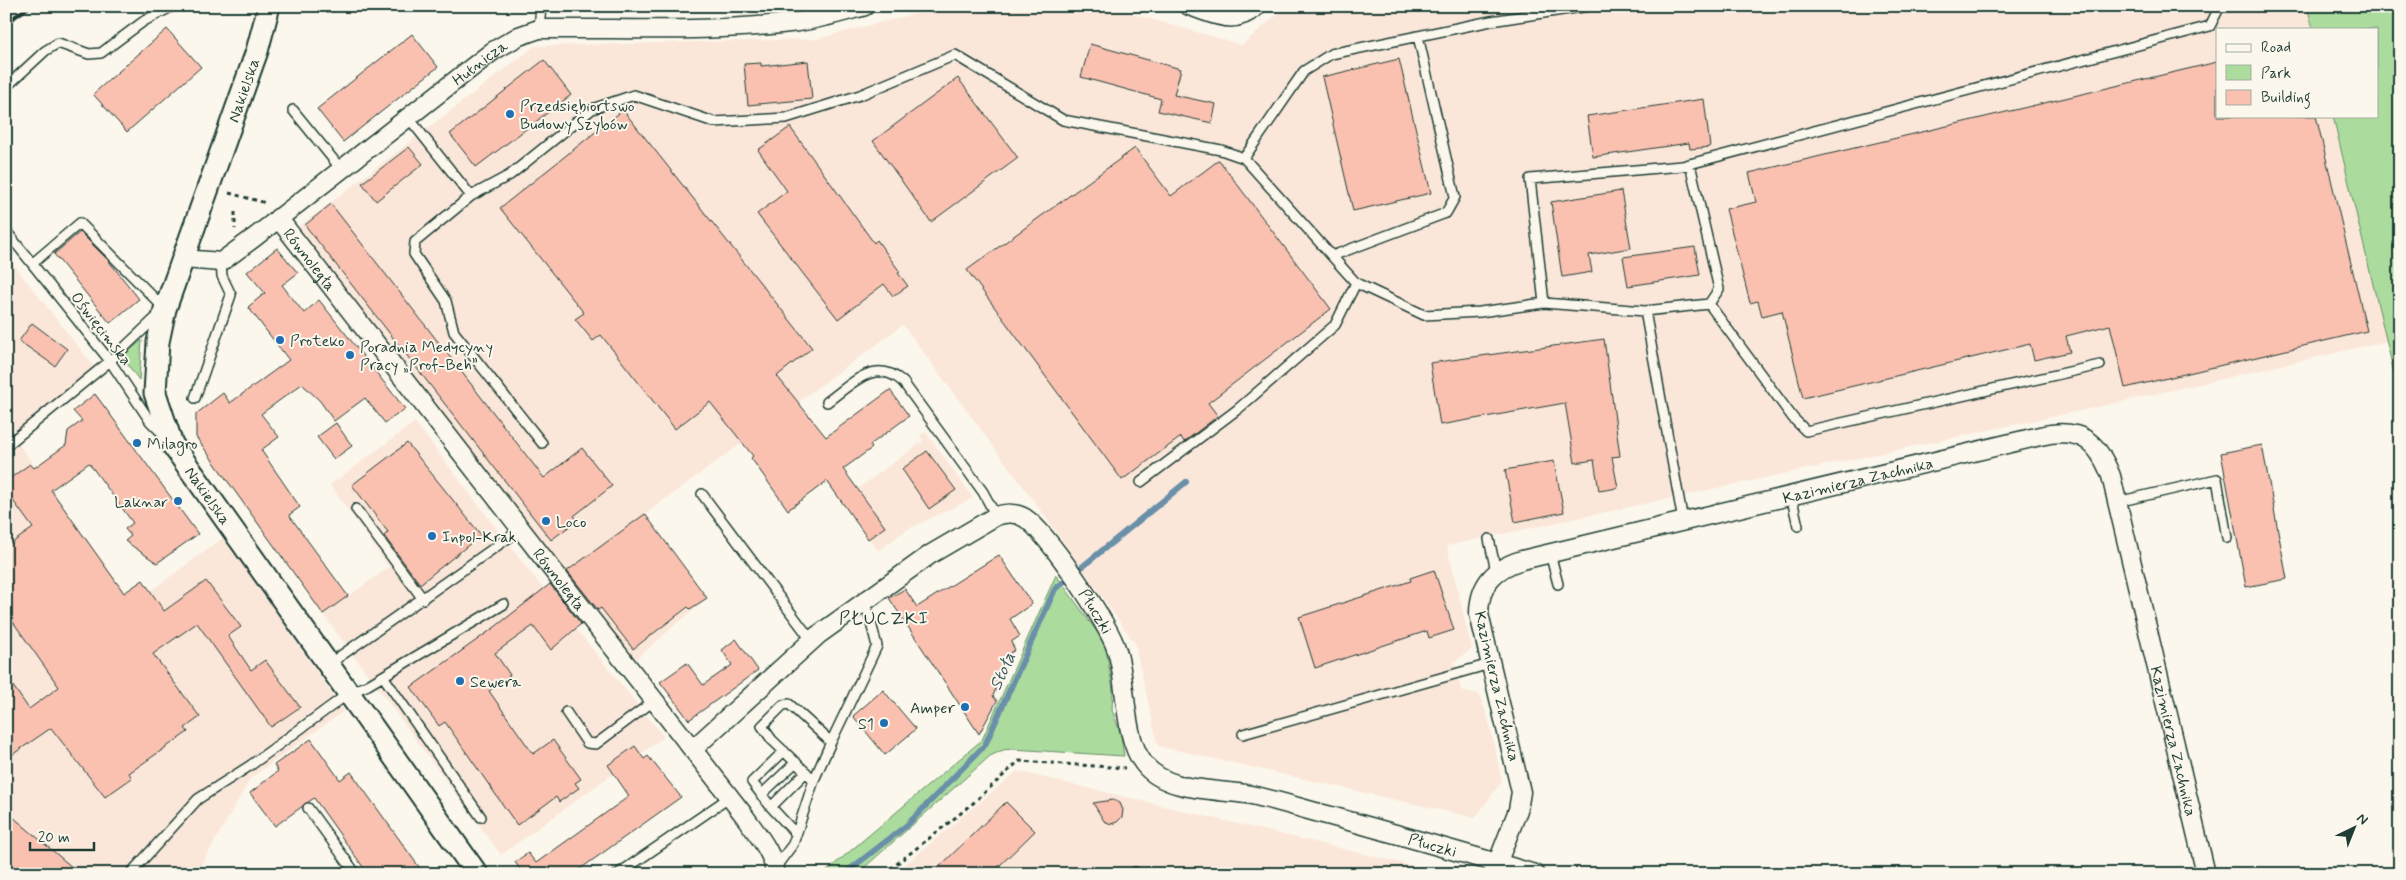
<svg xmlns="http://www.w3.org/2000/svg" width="2406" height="880" font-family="Mynerve,sans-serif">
  <rect width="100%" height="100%" fill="#fbf7ec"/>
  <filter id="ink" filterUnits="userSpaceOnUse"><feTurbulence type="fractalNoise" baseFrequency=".02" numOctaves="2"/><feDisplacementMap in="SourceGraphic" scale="10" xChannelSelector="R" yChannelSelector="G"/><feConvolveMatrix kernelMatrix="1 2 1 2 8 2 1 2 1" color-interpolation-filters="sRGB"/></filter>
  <g filter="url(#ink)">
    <path fill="#fbe7da" d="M945,6H1105L1242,45L1287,6H2307L2313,29H2217V116H2333L2387,341L2112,404L1447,546L1472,649L1454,662L1461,690L1479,694L1488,718L1502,781L1475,818L1158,746L1136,650L1138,648L1039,508L903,325L645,514L707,598L635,660L299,227L535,46L816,39Z
      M14,265L99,373L16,440L133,604L224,537L344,711L251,778L196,874H6V271Z
      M415,422L530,572L664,737L501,855L323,614L389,567L330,485Z
      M926,432L973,498L908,529L878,551L841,501L923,441L920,435Z
      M1017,771L1431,870L1433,874H894Z"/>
    <path fill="#abdc9d" stroke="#658c68" d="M2307,6H2400V398L2333,116H2377V29H2313Z
      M142,340L139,380L122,357Z
      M1056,575L1105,643L1113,690L1112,710L1121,735L1124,756L1012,749L1003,750L990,756L857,874H823L982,740Z"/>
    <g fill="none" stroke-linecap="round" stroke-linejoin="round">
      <path stroke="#6990a8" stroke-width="6" d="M844,874L907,825L985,745L1055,589L1186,482"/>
    </g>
    <path fill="#fac1b1" stroke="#1f3d34" d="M167,29L201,67L127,132L93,94Z
      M412,34L438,67L343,142L317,109Z
      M1090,44L1181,69L1174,95L1216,104L1212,123L1158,111L1161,99L1081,77Z
      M1399,59L1431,193L1353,211L1322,77Z
      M544,60L571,95L476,167L450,134Z
      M808,61L812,99L748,105L744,64L761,63V66Z
      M2217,62V116H2316L2367,331L2125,388L2110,325L2066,336L2070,352L2034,360L2030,344L1803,398L1782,311L1762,316L1758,301L1750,303L1726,209L1756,202L1749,173Z
      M958,78L1018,158L931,222L873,141Z
      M1704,99L1710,147L1690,149L1689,143L1593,157L1587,116Z
      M623,110L812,348L777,376L826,437L890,390L909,416L870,445L872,448L843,469L885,527L868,539L827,481L788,510L751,458L753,456L710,402L675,429L601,335L593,341L575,319L584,313L500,208Z
      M790,127L874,243L877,240L900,272L898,273L908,286L893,296L884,284L838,319L757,214L787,191L758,150Z
      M409,147L423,164L376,201L362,183Z
      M1135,148L1171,196L1219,160L1331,309L1208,403L1218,416L1184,442L1181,437L1122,480L967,270Z
      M1621,191L1631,248L1589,255L1592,272L1562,277L1551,202Z
      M331,204L544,478L582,448L612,486L574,516L578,520L551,540L305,225Z
      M80,232L108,260L139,299L110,323L54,254Z
      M1695,247L1700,275L1628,286L1623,257Z
      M277,248L298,273L282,285L304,313L319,300L405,409L385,423L365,398L334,421L320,401L302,384L261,414L279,437L261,450L300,507L289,515L348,596L323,614L196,437V414L223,393L230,403L289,360L248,307L265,293L247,272Z
      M32,323L67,349L55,366L19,341Z
      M1604,339L1620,456L1612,457L1618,488L1599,491L1594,460L1575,463L1565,403L1440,425L1430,363Z
      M95,394L198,534L157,563L125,541L131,536L125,529L133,523L89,463L51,490L124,593L143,580L164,611L206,581L241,627L228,636L251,670L265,660L300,707L271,727L197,623L153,654L200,717L185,728L188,732L129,773L132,778L105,797L51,728L6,759V676L29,709L59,687L6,612V547L33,528L6,491V481L30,464L34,468L66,445L68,431L82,421L73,411Z
      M336,423L352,446L334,459L317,437Z
      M407,443L481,535L420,584L384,536L388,532L352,485Z
      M2262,445L2287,579L2246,587L2221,453Z
      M927,451L956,490L929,509L902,469Z
      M1554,461L1564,512L1515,522L1505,470Z
      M645,514L707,598L690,609L688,607L633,649L601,608L598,610L567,571Z
      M999,555L1032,604L1010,619L1020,636L1011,642L1015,650L1010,653L993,696L997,701L979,734L889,598L905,589L917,607Z
      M1434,570L1454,630L1429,638L1427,631L1315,668L1299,617L1411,581L1410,578Z
      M550,584L581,624L551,650L533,626L495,653L510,675L489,691L533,754L553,740L581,779L575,783L579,788L559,802L556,797L517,825L445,722L439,726L411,687L495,627Z
      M736,639L758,670L689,720L660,682L687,663L703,685L732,665L722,650Z
      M883,690L916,729L885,755L853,716Z
      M311,739L340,780L351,772L424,874H368L314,798L275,826L250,793L278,771L274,765Z
      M635,746L644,759L648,756L681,797L573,874H520L522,872L515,862L528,853L536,863L628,797L629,796L608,765Z
      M1113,800L1120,803L1123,810L1122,817L1117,822L1111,824L1104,821L1093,803Z
      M1006,802L1035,831L991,874H932Z
      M6,811L80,874H6Z"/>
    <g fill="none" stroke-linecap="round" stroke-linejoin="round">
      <defs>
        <path id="service" d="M539,29L541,6
          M6,87L45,51L58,43L89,54L101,53L144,21L173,6
          M293,110L341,169
          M408,117L471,196L510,175L592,109L634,95L714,122L786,118L860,95L955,55L1063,120L1221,150L1244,158L1356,283L1424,315L1480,312L1544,303L1530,179L1682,166L2210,26L2220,6
          M1244,158L1304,71L1331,54L1491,21L1589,6
          M471,196L415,242L414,254L446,301L454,332L542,443
          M6,231L110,361L150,421L162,433
          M1332,256L1446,213L1455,197L1418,36
          M1544,303L1645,311L1709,304L1719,289L1690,164
          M1709,304L1793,418L1806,431L2100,365
          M1645,311L1683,521
          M195,398L231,295L222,276L221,262
          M827,402C851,385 875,356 903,382L983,492L996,516
          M6,446L110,361L165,309L80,223L33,263
          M1141,482L1238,409L1335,325L1356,283
          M702,494L812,641
          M1791,495L1798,526
          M2117,502L2217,479L2227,538
          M356,509L423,599
          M1489,539L1496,571
          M1550,553L1558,584
          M329,664L521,529
          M383,676L481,817
          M566,712L587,743L596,744L655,700
          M1243,734L1490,664
          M814,780L772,740L762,726L783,705L789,704L831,742
          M761,795L796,762
          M771,807L752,782L784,751
          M308,808L356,874
          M796,834L771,807L806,772
          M775,868L793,844L814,780L831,742L877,646L865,600
          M130,874L198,799L251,765L349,693L368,685L504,604
          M618,874L730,797
          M1133,874L1135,872L1137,874"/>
        <g id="minor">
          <path d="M1189,6C1215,14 1233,27 1257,6"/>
          <path id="s1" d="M278,218L743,814C753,829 777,856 774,874"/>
          <path id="s2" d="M183,259L221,262L255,237L493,51L519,36L539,29C625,28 713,33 798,22C821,19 843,12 865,6"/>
          <path id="s3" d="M693,749L818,635L931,554L996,516C1006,513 1015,512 1025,518C1047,532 1109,624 1117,651C1127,682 1123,738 1144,764C1166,792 1214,789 1246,794C1273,799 1300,808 1327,815C1397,834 1466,854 1535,874"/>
          <path id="s4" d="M1493,874L1518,810L1521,792L1479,614C1479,584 1495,568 1522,560L2040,436C2080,427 2097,440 2111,476L2206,874"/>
        </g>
        <g id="tertiary">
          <path id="s5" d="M269,6L257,51L165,309L158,342L155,393L172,444L477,874"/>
        </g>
      </defs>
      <use href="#service" stroke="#1f3d34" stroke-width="12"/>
      <use href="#minor" stroke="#1f3d34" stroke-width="21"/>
      <use href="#tertiary" stroke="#1f3d34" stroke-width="25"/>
      <path stroke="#1f3d34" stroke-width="3" stroke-dasharray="4 4" stroke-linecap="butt" d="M229,193L266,203
        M235,212V229
        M884,874L971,805L1019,761L1125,768"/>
      <use href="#service" stroke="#fbf7ec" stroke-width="9"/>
      <use href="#minor" stroke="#fbf7ec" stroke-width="18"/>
      <use href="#tertiary" stroke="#fbf7ec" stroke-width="21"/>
      <path stroke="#1f3d34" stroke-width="4" d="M6,23L30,6"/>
    </g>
  </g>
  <g fill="#1f6fb2" stroke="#fbf7ec" stroke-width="2">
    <circle cx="510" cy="114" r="5"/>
    <circle cx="280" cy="340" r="5"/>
    <circle cx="350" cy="355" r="5"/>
    <circle cx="137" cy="443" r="5"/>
    <circle cx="178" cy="501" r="5"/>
    <circle cx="546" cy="521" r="5"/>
    <circle cx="432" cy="536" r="5"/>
    <circle cx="460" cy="681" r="5"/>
    <circle cx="965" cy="707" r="5"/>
    <circle cx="884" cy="723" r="5"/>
  </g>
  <g text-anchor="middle" stroke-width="4" stroke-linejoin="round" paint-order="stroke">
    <g font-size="16" fill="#1f3d34" stroke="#fbf7ec">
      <text dy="6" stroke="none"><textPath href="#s2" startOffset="365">Hutnicza</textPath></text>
      <text transform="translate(243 90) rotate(-71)" y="6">Nakielska</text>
      <text dy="6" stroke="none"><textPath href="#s1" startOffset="52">Równoległa</textPath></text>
      <text transform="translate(102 328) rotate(52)" y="6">Oświęcimska</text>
      <text dy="6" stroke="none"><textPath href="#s4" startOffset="690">Kazimierza Zachnika</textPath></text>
      <text dy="6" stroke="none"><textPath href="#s5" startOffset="522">Nakielska</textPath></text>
      <text dy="6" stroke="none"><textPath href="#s1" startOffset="458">Równoległa</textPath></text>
      <text dy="6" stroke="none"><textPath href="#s3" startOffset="531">Płuczki</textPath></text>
      <text transform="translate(1498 686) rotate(77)" y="6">Kazimierza Zachnika</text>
      <text dy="6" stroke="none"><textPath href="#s4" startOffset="1242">Kazimierza Zachnika</textPath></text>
      <text dy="6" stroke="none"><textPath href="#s3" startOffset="996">Płuczki</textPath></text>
    </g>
    <g font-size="16" fill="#1f3d34" stroke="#fbf7ec" text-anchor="start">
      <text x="520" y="111">Przedsiębiortswo<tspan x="520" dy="18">Budowy Szybów</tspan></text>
      <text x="290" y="346">Proteko</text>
      <text x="360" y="352">Poradnia Medycyny<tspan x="360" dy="18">Pracy „Prof-Beh”</tspan></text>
      <text x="147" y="449">Milagro</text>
      <text x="168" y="507" text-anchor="end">Laknar</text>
      <text x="556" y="527">Loco</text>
      <text x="442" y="542">Inpol-Krak</text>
      <text x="470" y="687">Sewera</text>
      <text x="955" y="713" text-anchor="end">Amper</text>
      <text x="874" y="729" text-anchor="end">S1</text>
    </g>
    <g font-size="18" letter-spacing="1" fill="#1f3d34" stroke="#fbf7ec">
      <text x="884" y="624">PŁUCZKI</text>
    </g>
    <g font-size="18" font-style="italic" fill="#38595b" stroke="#fbf7ec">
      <text transform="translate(1002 671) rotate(-66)" y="6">Stoła</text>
    </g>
  </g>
  <rect width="2406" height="880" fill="none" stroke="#fbf7ec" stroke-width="25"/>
  <rect x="12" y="12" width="2381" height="855" fill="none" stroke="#1f3d34" stroke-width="2" filter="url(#ink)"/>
  <rect x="2216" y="28" width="162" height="90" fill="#fbf7ec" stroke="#a3ada2"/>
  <rect x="2226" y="44" width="25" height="8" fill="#fbf7ec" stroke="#a3ada2"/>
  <text x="2261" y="52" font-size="15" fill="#1f3d34">Road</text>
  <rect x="2226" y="65" width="25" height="15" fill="#abdc9d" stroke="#a3ada2"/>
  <text x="2261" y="78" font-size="15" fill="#1f3d34">Park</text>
  <rect x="2226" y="90" width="25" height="15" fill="#fac1b1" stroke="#a3ada2"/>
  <text x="2261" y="102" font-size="15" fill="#1f3d34">Building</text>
  <g transform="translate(2354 828) rotate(43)" stroke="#fbf7ec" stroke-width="4" paint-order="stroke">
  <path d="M0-4L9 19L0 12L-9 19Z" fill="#1f3d34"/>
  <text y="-8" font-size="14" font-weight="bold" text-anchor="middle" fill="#1f3d34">N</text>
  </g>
  <path d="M30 842v8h64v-8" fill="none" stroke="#1f3d34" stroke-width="2.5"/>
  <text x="38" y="842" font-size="15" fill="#1f3d34" stroke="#fbf7ec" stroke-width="4" paint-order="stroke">20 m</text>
</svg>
